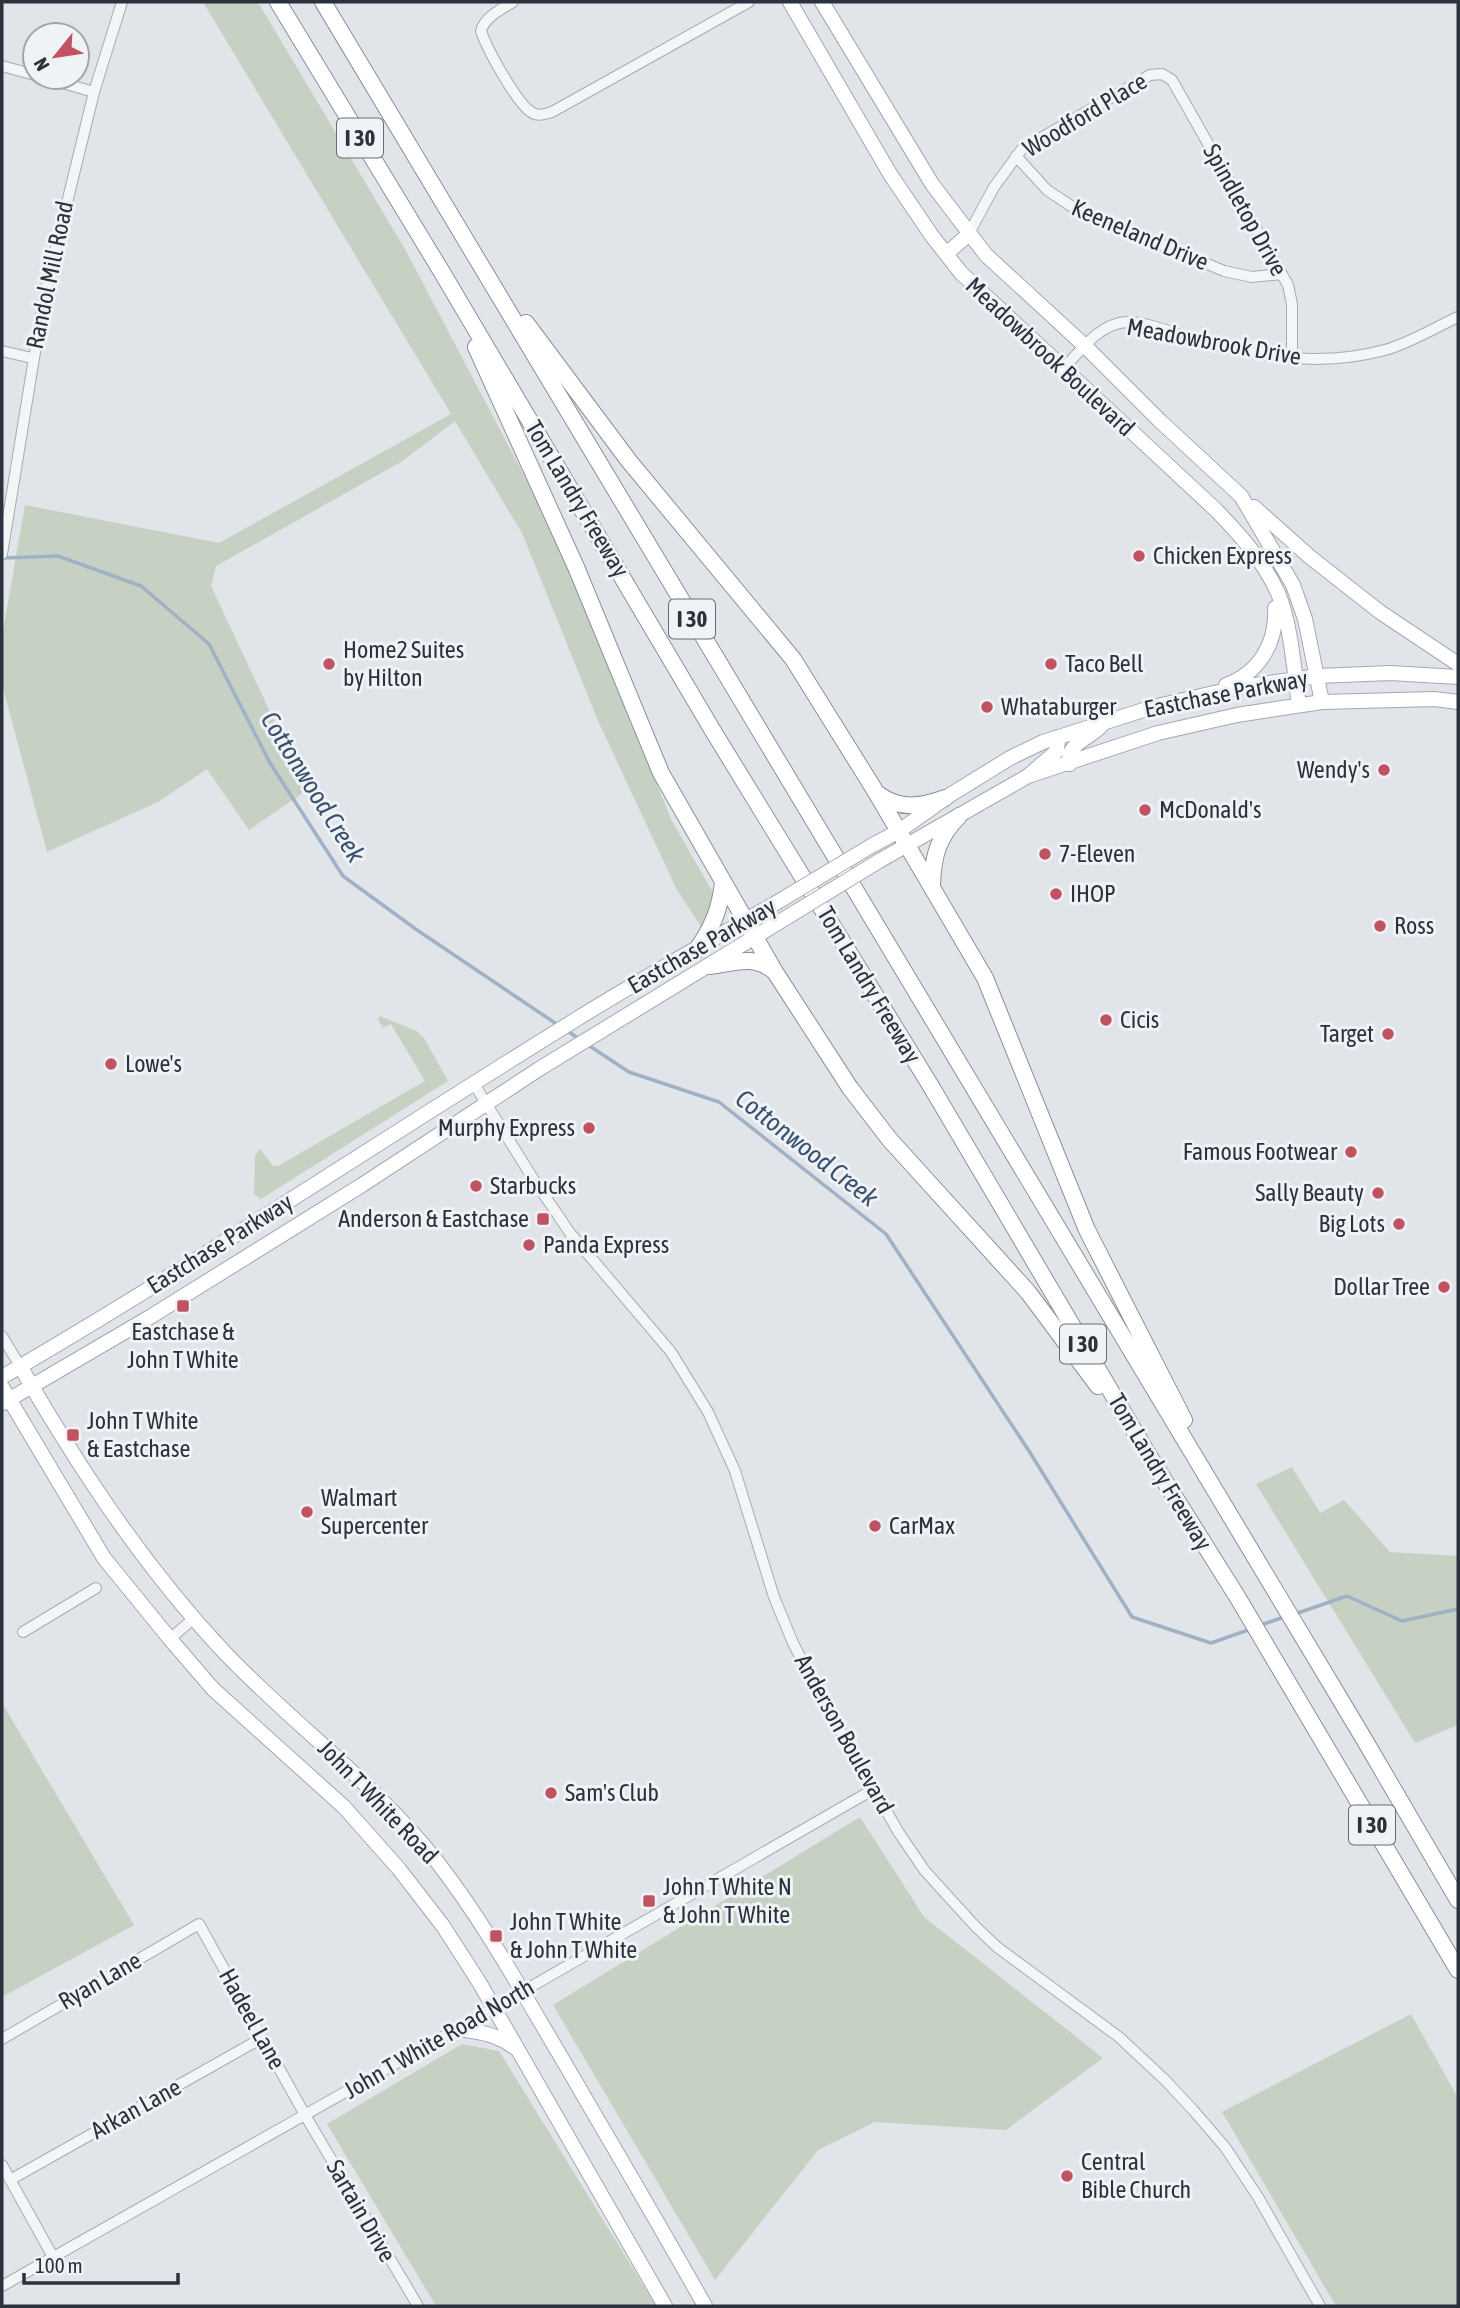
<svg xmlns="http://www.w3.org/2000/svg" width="1460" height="2308" font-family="'Asap Condensed',sans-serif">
  <rect width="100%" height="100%" fill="#e1e4e8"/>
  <path fill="#c6d1c3" d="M203,2H258L406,251L559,542L671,819L712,891L713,915L704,931L677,890L599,723L522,533L455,421L401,462L216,566L211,586L307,790L249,830L207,769L158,802L47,852L2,684V637L25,505L219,543L451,414Z
    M380,1016L417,1031L424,1038L448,1081L261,1199L254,1194L255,1155L260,1149L273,1166H278L425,1081L391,1024L383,1028L378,1019Z
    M1292,1467L1320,1513L1344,1500L1390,1552L1458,1556V1725L1415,1743L1256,1484Z
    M2,1703L134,1925L2,1997Z
    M860,1817L924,1917L1103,2058L1006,2130L875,2122L818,2150L715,2280L553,2005Z
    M1411,2014L1458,2098V2306H1336L1222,2112Z
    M462,2044L499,2051L656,2306H436L327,2124Z"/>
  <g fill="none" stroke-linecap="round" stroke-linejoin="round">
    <path stroke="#a0b1c5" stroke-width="3.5" d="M3,558L58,556L141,586L209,644L270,763L343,876L417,930L558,1025
      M565,1029L579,1039
      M588,1045L629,1072L719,1102L886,1234L1029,1451L1132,1617L1211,1643L1251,1629
      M1295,1614L1347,1596L1402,1621L1458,1609
      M1258,1626L1284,1617"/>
    <defs>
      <path id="minor" d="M513,2C501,9 484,18 481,31C487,49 516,102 531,112C538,117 544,114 552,112L749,2
        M2,66L35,75
        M42,77L94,92
        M1016,156L1047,190L1071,206L1224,271L1252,277L1282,274
        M968,235L994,187L1022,149L1150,75L1162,74L1172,80L1288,285L1292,304V359
        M2,351L32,358
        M1064,368C1081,350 1100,323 1127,322C1151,322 1181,337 1205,343C1267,357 1321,367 1385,350C1410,343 1434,328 1458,317
        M2,554L44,297L94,92L122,2
        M474,1084L532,1177L570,1233L671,1352L708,1412L735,1471L774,1597L793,1643L822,1699L899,1833L925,1871L975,1926L997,1947L1119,2037L1166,2081L1193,2110L1225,2147L1258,2197L1320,2306
        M2,1336L20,1366
        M23,1632L96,1588
        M170,1639L194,1618
        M2,2039L199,1924L305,2115L418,2306
        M2,2165L53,2257
        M10,2180L262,2038
        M2,2286L494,2008L874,1789"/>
      <path id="major" d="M790,2L890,174L932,236L961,273L1216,510C1240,535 1263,560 1278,593C1291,624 1294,670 1299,705
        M822,2L932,184L986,255L1085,346L1160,421L1241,496L1293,585L1305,619L1322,702
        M946,254L968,235
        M1254,507L1310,557L1380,612L1458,664
        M1226,685C1259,673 1277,643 1275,608
        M1070,764C1065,744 1089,739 1101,726
        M1029,775L1057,751L1058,737
        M871,846L899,831L950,795L1010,758L1043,742L1153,707L1240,687L1318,676L1390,673L1458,677
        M879,861L1028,776L1158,733L1237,715L1322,702L1434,699L1458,702
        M20,1366C79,1468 144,1567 225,1653C294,1725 376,1784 438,1863C486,1925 524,1995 564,2062C611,2143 659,2224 705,2306
        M2,1377C198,1263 387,1136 580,1017C646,976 714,939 781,900
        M2,1387L104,1558L170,1639L213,1689L344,1807L399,1869L443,1926L479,1982L665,2306
        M3,1403L150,1317L362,1185L539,1069L789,916
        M458,2029C480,2032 497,2034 515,2048"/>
      <path id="highway" d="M278,2L443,274L713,731L932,1088L1149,1456L1238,1598L1458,1970
        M323,2L1364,1739L1458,1900
        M526,323L629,461L793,659L874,789L985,978L1087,1230L1184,1420
        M476,347L576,567L661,773L775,972L850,1088L890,1140L1028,1292L1098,1386
        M878,794C899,810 922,807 945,798
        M932,885C933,856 938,837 959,816
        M696,951C712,928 720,910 723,882
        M710,966C734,963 753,954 774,971"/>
    </defs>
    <use href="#minor" stroke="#a7abb2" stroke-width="12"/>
    <use href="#major" stroke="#a2a8b3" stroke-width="16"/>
    <use href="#highway" stroke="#8a919d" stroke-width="18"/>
    <use href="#minor" stroke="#f3f5f7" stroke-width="10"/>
    <use href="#major" stroke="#fff" stroke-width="14"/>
    <use href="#highway" stroke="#fff" stroke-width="16"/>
    <defs>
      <path id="major-bridge" d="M781,900L871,846
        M789,916L879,861"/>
    </defs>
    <use href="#major-bridge" stroke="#a2a8b3" stroke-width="16" stroke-linecap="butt"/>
    <use href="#major-bridge" stroke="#fff" stroke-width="14"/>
  </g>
  <g fill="#c15261" stroke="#f0f3f6" stroke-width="2.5">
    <circle cx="1139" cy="556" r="7"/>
    <circle cx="329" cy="664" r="7"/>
    <circle cx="1051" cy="664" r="7"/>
    <circle cx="987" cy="707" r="7"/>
    <circle cx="1384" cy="770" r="7"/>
    <circle cx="1145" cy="810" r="7"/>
    <circle cx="1045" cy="854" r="7"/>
    <circle cx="1056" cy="894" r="7"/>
    <circle cx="1380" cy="926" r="7"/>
    <circle cx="1106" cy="1020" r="7"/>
    <circle cx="1388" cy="1034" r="7"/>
    <circle cx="111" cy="1064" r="7"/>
    <circle cx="589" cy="1128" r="7"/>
    <circle cx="1351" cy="1152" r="7"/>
    <circle cx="476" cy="1186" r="7"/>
    <circle cx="1378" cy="1193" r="7"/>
    <rect x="536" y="1212" width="14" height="14" rx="3.5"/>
    <circle cx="1399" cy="1224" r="7"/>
    <circle cx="529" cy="1245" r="7"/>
    <circle cx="1444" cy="1287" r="7"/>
    <rect x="176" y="1299" width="14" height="14" rx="3.5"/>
    <rect x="66" y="1428" width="14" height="14" rx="3.5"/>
    <circle cx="307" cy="1512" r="7"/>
    <circle cx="875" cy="1526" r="7"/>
    <circle cx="551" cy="1793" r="7"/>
    <rect x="642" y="1894" width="14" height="14" rx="3.5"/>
    <rect x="489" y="1929" width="14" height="14" rx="3.5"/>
    <circle cx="1067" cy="2176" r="7"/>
  </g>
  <g text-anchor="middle" stroke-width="6" stroke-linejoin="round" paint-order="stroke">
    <g fill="#f0f3f6" stroke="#666c75" stroke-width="2">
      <rect x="337" y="118.5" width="46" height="39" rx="5"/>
      <rect x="669" y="599.5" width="46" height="39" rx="5"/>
      <rect x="1060" y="1324.5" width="46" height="39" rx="5"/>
      <rect x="1349" y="1805.5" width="46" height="39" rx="5"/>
    </g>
    <g font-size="23" font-weight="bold" fill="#2b323e">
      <text x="360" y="146">I 30</text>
      <text x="692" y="627">I 30</text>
      <text x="1083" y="1352">I 30</text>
      <text x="1372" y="1833">I 30</text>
    </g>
    <g font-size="24" fill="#2b323e" stroke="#f0f3f6">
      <text transform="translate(1085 115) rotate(-31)" y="8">Woodford Place</text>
      <text transform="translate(1245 210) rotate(61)" y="8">Spindletop Drive</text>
      <text transform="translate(1140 235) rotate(23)" y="8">Keeneland Drive</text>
      <text transform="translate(50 275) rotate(-78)" y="8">Randol Mill Road</text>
      <text transform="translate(1214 342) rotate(10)" y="8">Meadowbrook Drive</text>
      <text transform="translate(1050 357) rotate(43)" y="8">Meadowbrook Boulevard</text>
      <text transform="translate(577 499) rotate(59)" y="8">Tom Landry Freeway</text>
      <text transform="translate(1226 694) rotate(-11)" y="8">Eastchase Parkway</text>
      <text transform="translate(702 946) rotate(-30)" y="8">Eastchase Parkway</text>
      <text transform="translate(869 985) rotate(59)" y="8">Tom Landry Freeway</text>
      <text transform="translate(220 1244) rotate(-32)" y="8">Eastchase Parkway</text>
      <text transform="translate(1160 1472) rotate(59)" y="8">Tom Landry Freeway</text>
      <text transform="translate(844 1734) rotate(61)" y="8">Anderson Boulevard</text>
      <text transform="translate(378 1802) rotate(46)" y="8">John T White Road</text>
      <text transform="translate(100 1981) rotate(-30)" y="8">Ryan Lane</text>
      <text transform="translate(252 2019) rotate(61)" y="8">Hadeel Lane</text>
      <text transform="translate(439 2039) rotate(-30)" y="8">John T White Road North</text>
      <text transform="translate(136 2109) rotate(-29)" y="8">Arkan Lane</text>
      <text transform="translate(361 2211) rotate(60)" y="8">Sartain Drive</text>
    </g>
    <g font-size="24" fill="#2b323e" stroke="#f0f3f6" text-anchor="start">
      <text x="1153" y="564">Chicken Express</text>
      <text x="343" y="658">Home2 Suites<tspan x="343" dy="28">by Hilton</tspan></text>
      <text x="1065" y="672">Taco Bell</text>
      <text x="1001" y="715">Whataburger</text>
      <text x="1370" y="778" text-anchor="end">Wendy's</text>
      <text x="1159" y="818">McDonald's</text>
      <text x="1059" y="862">7-Eleven</text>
      <text x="1070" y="902">IHOP</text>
      <text x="1394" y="934">Ross</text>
      <text x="1120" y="1028">Cicis</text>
      <text x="1374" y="1042" text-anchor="end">Target</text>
      <text x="125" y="1072">Lowe's</text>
      <text x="575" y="1136" text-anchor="end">Murphy Express</text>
      <text x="1337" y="1160" text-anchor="end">Famous Footwear</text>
      <text x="490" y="1194">Starbucks</text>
      <text x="1364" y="1201" text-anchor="end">Sally Beauty</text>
      <text x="529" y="1227" text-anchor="end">Anderson &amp; Eastchase</text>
      <text x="1385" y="1232" text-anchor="end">Big Lots</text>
      <text x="543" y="1253">Panda Express</text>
      <text x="1430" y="1295" text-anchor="end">Dollar Tree</text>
      <text x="183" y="1340" text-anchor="middle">Eastchase &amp;<tspan x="183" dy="28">John T White</tspan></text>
      <text x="87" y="1429">John T White<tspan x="87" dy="28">&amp; Eastchase</tspan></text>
      <text x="321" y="1506">Walmart<tspan x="321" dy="28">Supercenter</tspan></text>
      <text x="889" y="1534">CarMax</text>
      <text x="565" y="1801">Sam's Club</text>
      <text x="663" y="1895">John T White N<tspan x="663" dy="28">&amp; John T White</tspan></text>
      <text x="510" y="1930">John T White<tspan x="510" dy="28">&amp; John T White</tspan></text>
      <text x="1081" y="2170">Central<tspan x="1081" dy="28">Bible Church</tspan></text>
    </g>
    <g font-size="26" font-style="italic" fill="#39506e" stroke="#f0f3f6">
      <text transform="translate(313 787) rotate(58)" y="9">Cottonwood Creek</text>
      <text transform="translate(807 1148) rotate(38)" y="9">Cottonwood Creek</text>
    </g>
  </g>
  <rect width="1460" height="2308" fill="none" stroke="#2b323e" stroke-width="7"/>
  <g transform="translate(56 56) rotate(240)"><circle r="33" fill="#f0f3f6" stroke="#a1a6ac" stroke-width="2"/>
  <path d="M0-5L12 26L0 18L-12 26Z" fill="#c15261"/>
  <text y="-10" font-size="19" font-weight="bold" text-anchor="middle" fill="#2b323e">N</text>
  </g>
  <path d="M24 2273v10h154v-10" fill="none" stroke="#2b323e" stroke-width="3.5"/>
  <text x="35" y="2273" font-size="21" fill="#2b323e" stroke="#f0f3f6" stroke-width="5" paint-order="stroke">100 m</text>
</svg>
